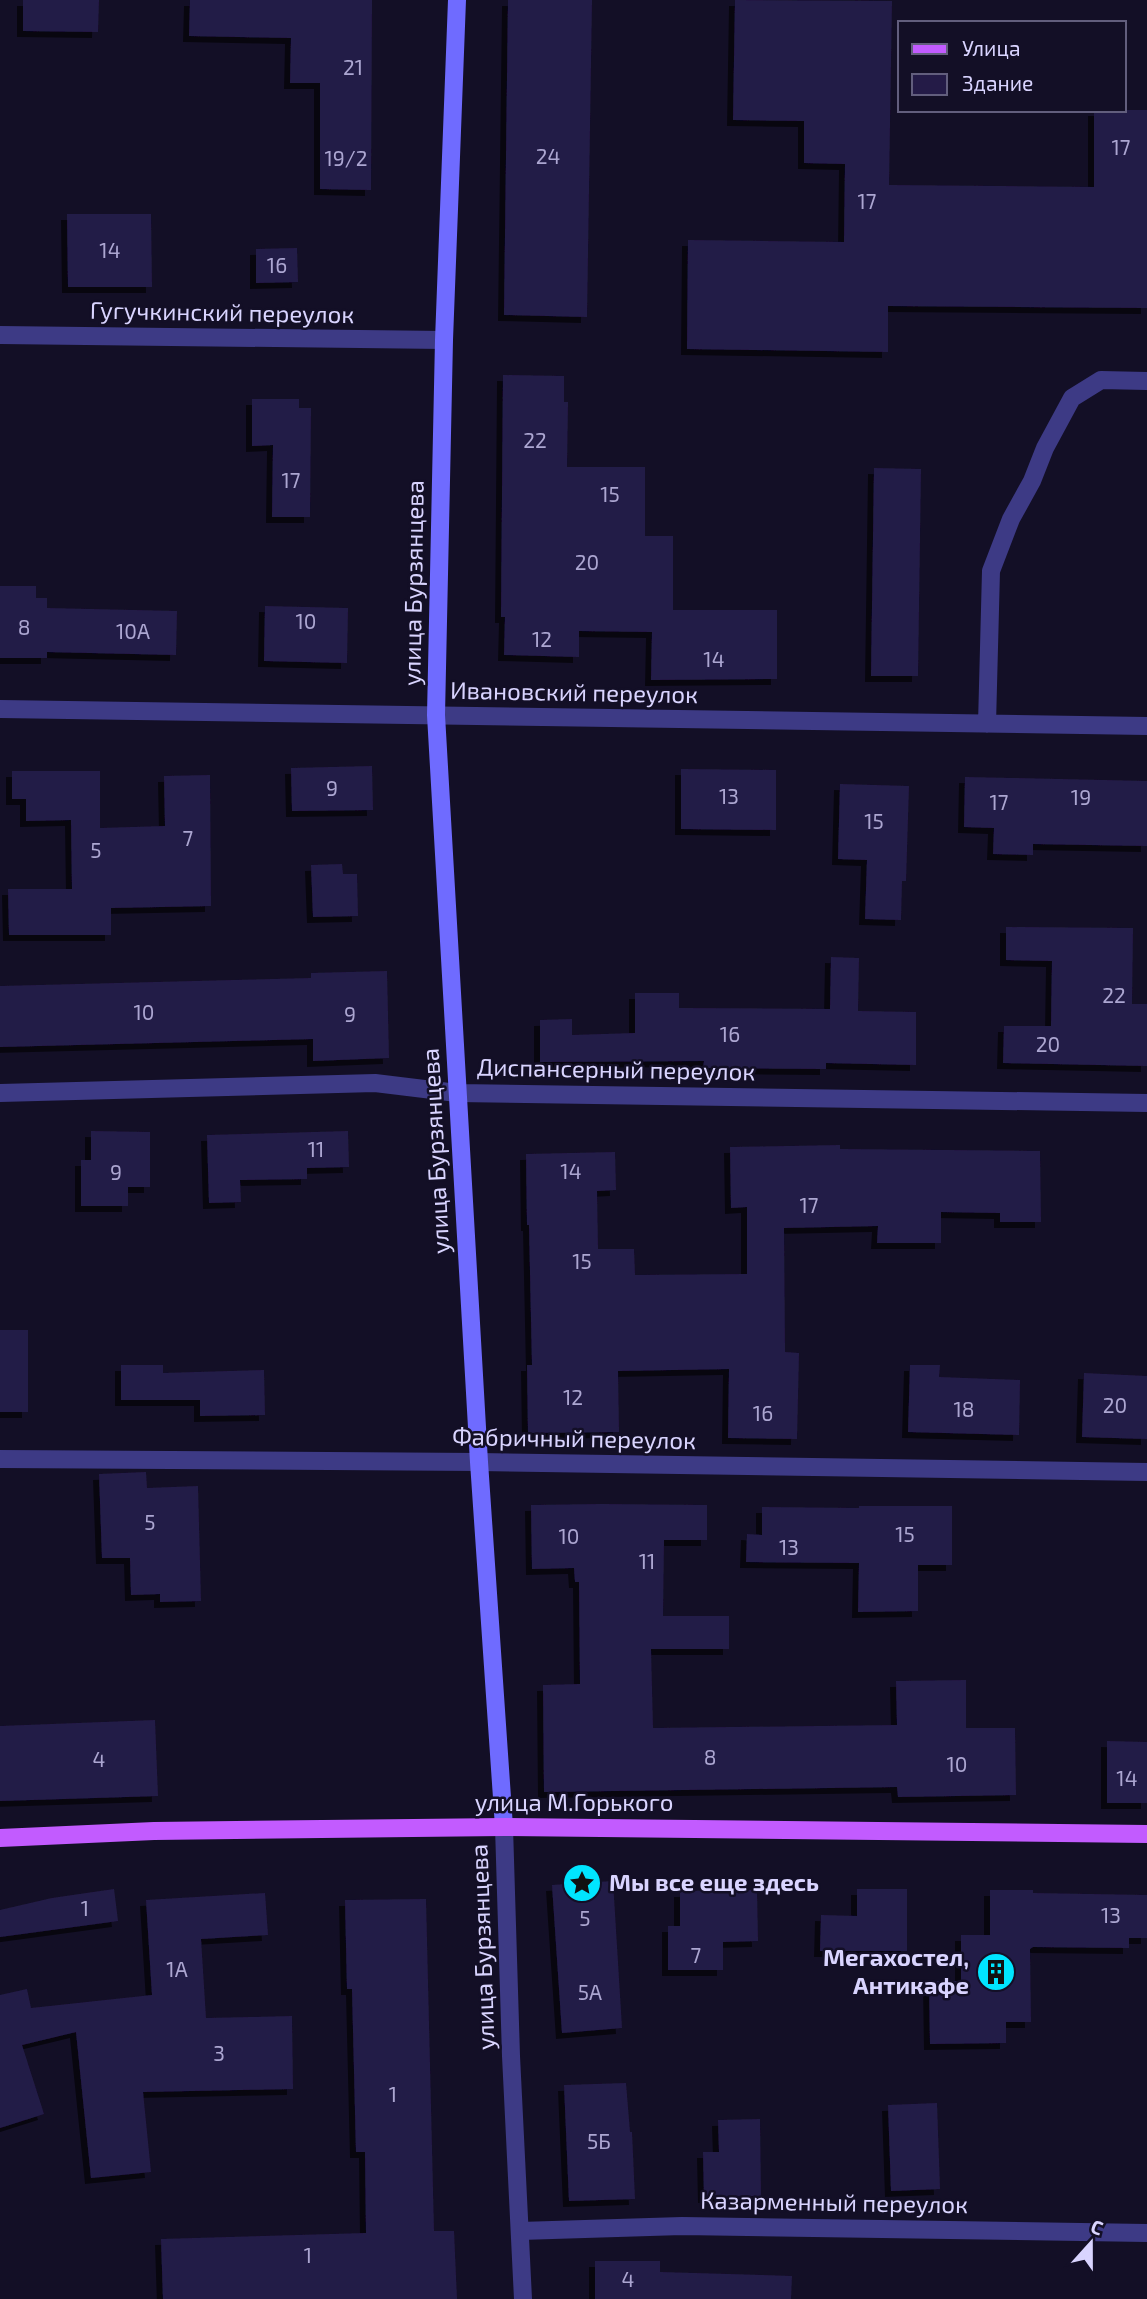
<svg xmlns="http://www.w3.org/2000/svg" width="1147" height="2299" font-family="'Exo 2',sans-serif">
  <defs>
    <filter id="shadow"><feDropShadow dx="-6" dy="6" stdDeviation="0" flood-color="#0009"/></filter>
  </defs>
  <rect width="100%" height="100%" fill="#130f26"/>
  <path fill="#241b47" filter="url(#shadow)" d="M23,0H99L98,32L23,31Z
    M190,0H372L371,190L320,189V83H290L291,38L189,36Z
    M508,0H592L587,317L504,315Z
    M735,0L892,1L889,185L1094,187V110H1147V308L888,306V352L687,349L688,240L844,242L845,164L804,163V121L733,120Z
    M67,214H151L152,287H68Z
    M297,248L298,282L256,283V249Z
    M503,375L564,376V402H568L567,467H645V536H673V610H777V679L651,680L652,632L579,631V657L504,655L505,617H501Z
    M252,399H299V408H311L310,517H272L273,445L252,446Z
    M874,468L921,469L918,676H871Z
    M0,586H36V598H47V608L177,611L176,655L47,652V658H0Z
    M265,606L348,608L347,663L264,661Z
    M372,766L373,810L292,811L291,768Z
    M681,769L776,770V830L681,829Z
    M12,771H100V828L165,826L164,776L210,775L211,906L111,908V935H9L8,889H72L71,820L26,821V799H12Z
    M965,777L1147,781V846L1033,844V855L993,854L994,828L964,827Z
    M840,784L909,786L906,881H902L901,920L865,919L867,860L838,859Z
    M342,864L343,874H357L358,916L313,917L311,865Z
    M1006,927L1133,928L1132,1004H1147V1066L1003,1063L1004,1026H1051L1052,961L1006,960Z
    M831,957L859,958L858,1011L916,1012V1065L826,1063V1069L703,1068L704,1061L540,1062V1020L572,1019V1035L635,1033V993H679V1008L830,1009Z
    M387,971L389,1058L313,1061V1039L0,1047V986L311,978V973Z
    M91,1131L150,1132V1187H128V1206H81V1160H91Z
    M348,1131L349,1167L307,1168V1179L240,1180L241,1202L209,1203L207,1135Z
    M840,1145V1149L1040,1151L1041,1222H1000V1213L941,1212V1243H877L878,1226L784,1228L785,1352L799,1353L797,1439L728,1438L729,1369L618,1371L619,1432L528,1433L527,1365H532L529,1225H527L526,1154L615,1152L616,1190L597,1191L598,1249H634L635,1275L747,1274V1207L731,1208L730,1147Z
    M0,1330H28V1412H0Z
    M121,1365H163V1373L264,1370L265,1415L200,1416V1400H121Z
    M910,1365H940L939,1377L1020,1380L1019,1435L908,1432Z
    M1084,1373L1147,1376V1439L1082,1437Z
    M146,1472L147,1488L198,1486L201,1601L160,1602V1594L131,1595L130,1558H102L99,1474Z
    M601,1504L707,1505V1540H664L663,1616H729V1649H651L653,1728L897,1725L896,1681L966,1680V1728H1015L1016,1795L898,1797L897,1787L544,1792L543,1685L580,1684L579,1582H575L574,1568L532,1569L531,1505Z
    M859,1506H952V1565H918V1611L858,1612L859,1563L746,1562L747,1534L762,1535V1507L859,1508Z
    M155,1720L158,1796L0,1801V1726Z
    M1107,1741L1147,1742V1803H1107Z
    M613,1881L622,2028L562,2033L552,1885Z
    M114,1889L118,1921L0,1937V1910L52,1898Z
    M857,1889H907V1951H820L821,1915L857,1916Z
    M757,1890L758,1941L723,1942V1970H668V1926H680V1891Z
    M990,1890H1033V1893L1147,1895V1938H1129V1948L1033,1947L1030,1949L1031,2022H1006V2043L930,2044L929,1981H961V1935H990Z
    M265,1893L268,1935L201,1939L206,2018L292,2016L293,2089L143,2092L151,2172L91,2178L76,2032L22,2045L44,2114L0,2128V1995L27,1989L31,2008L152,1995L146,1900Z
    M426,1899L434,2231H454L457,2299H163L161,2239L366,2233L365,2152H356L352,1989H347L345,1900Z
    M626,2083L630,2132H632L635,2199L569,2201L564,2085Z
    M937,2103L940,2189L891,2191L888,2105Z
    M760,2119L761,2196L704,2197L703,2152H719L718,2120Z
    M595,2261H660V2272L792,2276L791,2299H595Z"/>
  <g fill="none" stroke-linecap="round" stroke-linejoin="round">
    <path stroke="#3d3a85" stroke-width="18" d="M0,335L444,340
      M0,709L1147,726
      M987,724L991,571L1011,519L1032,481L1045,448L1072,398L1101,380L1147,381
      M0,1093L375,1083L457,1093L1147,1103
      M0,1459L479,1462L1147,1472
      M504,1827L511,2056L523,2299
      M520,2231L682,2226L1147,2233"/>
    <path stroke="#6f6bff" stroke-width="18" d="M457,0L444,340L436,715L479,1462L504,1827"/>
    <path stroke="#c25bff" stroke-width="18" d="M0,1838L154,1831L504,1827L1147,1834"/>
  </g>
  <defs>
    <symbol id="sight-disc" viewBox="-11 -11 22 22"><circle r="9.5" fill="#00e5ff" stroke="#130f26"/><path d="M0-6L1.8-2.2L6-1.7L2.9 1.2L3.7 5.4L0 3.3L-3.7 5.4L-2.9 1.2L-6-1.7L-1.8-2.2Z" fill="#111"/></symbol>
    <symbol id="building-disc" viewBox="-11 -11 22 22"><circle r="9.5" fill="#00e5ff" stroke="#130f26"/><path d="M-4-6H4V6H1V3H-1V6H-4ZM-2.5-4.3h1.7v1.8h-1.7ZM.8-4.3h1.7v1.8H.8ZM-2.5-1h1.7V.8h-1.7ZM.8-1h1.7V.8H.8Z" fill="#111"/></symbol>
  </defs>
  <g fill-rule="evenodd">
    <use href="#sight-disc" x="560" y="1861" width="44" height="44"/>
    <use href="#building-disc" x="974" y="1950" width="44" height="44"/>
  </g>
  <g text-anchor="middle" stroke-width="5" stroke-linejoin="round" paint-order="stroke">
    <g font-size="21" fill="#aca6d1">
      <text x="353" y="75">21</text>
      <text x="1121" y="155">17</text>
      <text x="548" y="164">24</text>
      <text x="346" y="166">19/2</text>
      <text x="867" y="209">17</text>
      <text x="110" y="258">14</text>
      <text x="277" y="273">16</text>
      <text x="535" y="448">22</text>
      <text x="291" y="488">17</text>
      <text x="610" y="502">15</text>
      <text x="587" y="570">20</text>
      <text x="306" y="629">10</text>
      <text x="24" y="635">8</text>
      <text x="133" y="639">10А</text>
      <text x="542" y="647">12</text>
      <text x="714" y="667">14</text>
      <text x="332" y="796">9</text>
      <text x="729" y="804">13</text>
      <text x="1081" y="805">19</text>
      <text x="999" y="810">17</text>
      <text x="874" y="829">15</text>
      <text x="188" y="846">7</text>
      <text x="96" y="858">5</text>
      <text x="1114" y="1003">22</text>
      <text x="144" y="1020">10</text>
      <text x="350" y="1022">9</text>
      <text x="730" y="1042">16</text>
      <text x="1048" y="1052">20</text>
      <text x="316" y="1157">11</text>
      <text x="571" y="1179">14</text>
      <text x="116" y="1180">9</text>
      <text x="809" y="1213">17</text>
      <text x="582" y="1269">15</text>
      <text x="573" y="1405">12</text>
      <text x="1115" y="1413">20</text>
      <text x="964" y="1417">18</text>
      <text x="763" y="1421">16</text>
      <text x="150" y="1530">5</text>
      <text x="905" y="1542">15</text>
      <text x="569" y="1544">10</text>
      <text x="789" y="1555">13</text>
      <text x="647" y="1569">11</text>
      <text x="710" y="1765">8</text>
      <text x="99" y="1767">4</text>
      <text x="957" y="1772">10</text>
      <text x="1127" y="1786">14</text>
      <text x="85" y="1916">1</text>
      <text x="1111" y="1923">13</text>
      <text x="585" y="1926">5</text>
      <text x="696" y="1963">7</text>
      <text x="177" y="1977">1А</text>
      <text x="590" y="2000">5А</text>
      <text x="219" y="2061">3</text>
      <text x="393" y="2102">1</text>
      <text x="599" y="2149">5Б</text>
      <text x="308" y="2263">1</text>
      <text x="628" y="2287">4</text>
    </g>
    <g font-size="24" fill="#d9d4ff" stroke="#130f26">
      <text transform="translate(222 313) rotate(1)" y="8">Гугучкинский переулок</text>
      <text transform="translate(414 583) rotate(-89)" y="8">улица Бурзянцева</text>
      <text transform="translate(574 693) rotate(1)" y="8">Ивановский переулок</text>
      <text transform="translate(616 1070) rotate(1)" y="8">Диспансерный переулок</text>
      <text transform="translate(436 1151) rotate(-93)" y="8">улица Бурзянцева</text>
      <text transform="translate(574 1439) rotate(1)" y="8">Фабричный переулок</text>
      <text x="574" y="1811">улица М.Горького</text>
      <text transform="translate(483 1947) rotate(-92)" y="8">улица Бурзянцева</text>
      <text transform="translate(834 2203) rotate(1)" y="8">Казарменный переулок</text>
    </g>
    <g font-size="24" font-weight="bold" fill="#d9d4ff" stroke="#130f26" text-anchor="start">
      <text x="609" y="1891">Мы все еще здесь</text>
      <text x="969" y="1966" text-anchor="end">Мегахостел,<tspan x="969" dy="28">Антикафе</tspan></text>
    </g>
  </g>
  <rect x="898" y="21" width="228" height="91" fill="#130f26" stroke="#625e7d" stroke-width="2"/>
  <rect x="912" y="44" width="35" height="10" fill="#c25bff" stroke="#625e7d" stroke-width="2"/>
  <text x="962" y="56" font-size="21" fill="#d9d4ff">Улица</text>
  <rect x="912" y="74" width="35" height="21" fill="#241b47" stroke="#625e7d" stroke-width="2"/>
  <text x="962" y="91" font-size="21" fill="#d9d4ff">Здание</text>
  <g transform="translate(1091 2243) rotate(21)" stroke="#130f26" stroke-width="5" paint-order="stroke">
  <path d="M0-5L12 26L0 18L-12 26Z" fill="#d9d4ff"/>
  <text y="-10" font-size="19" font-weight="bold" text-anchor="middle" fill="#d9d4ff">С</text>
  </g>
</svg>
